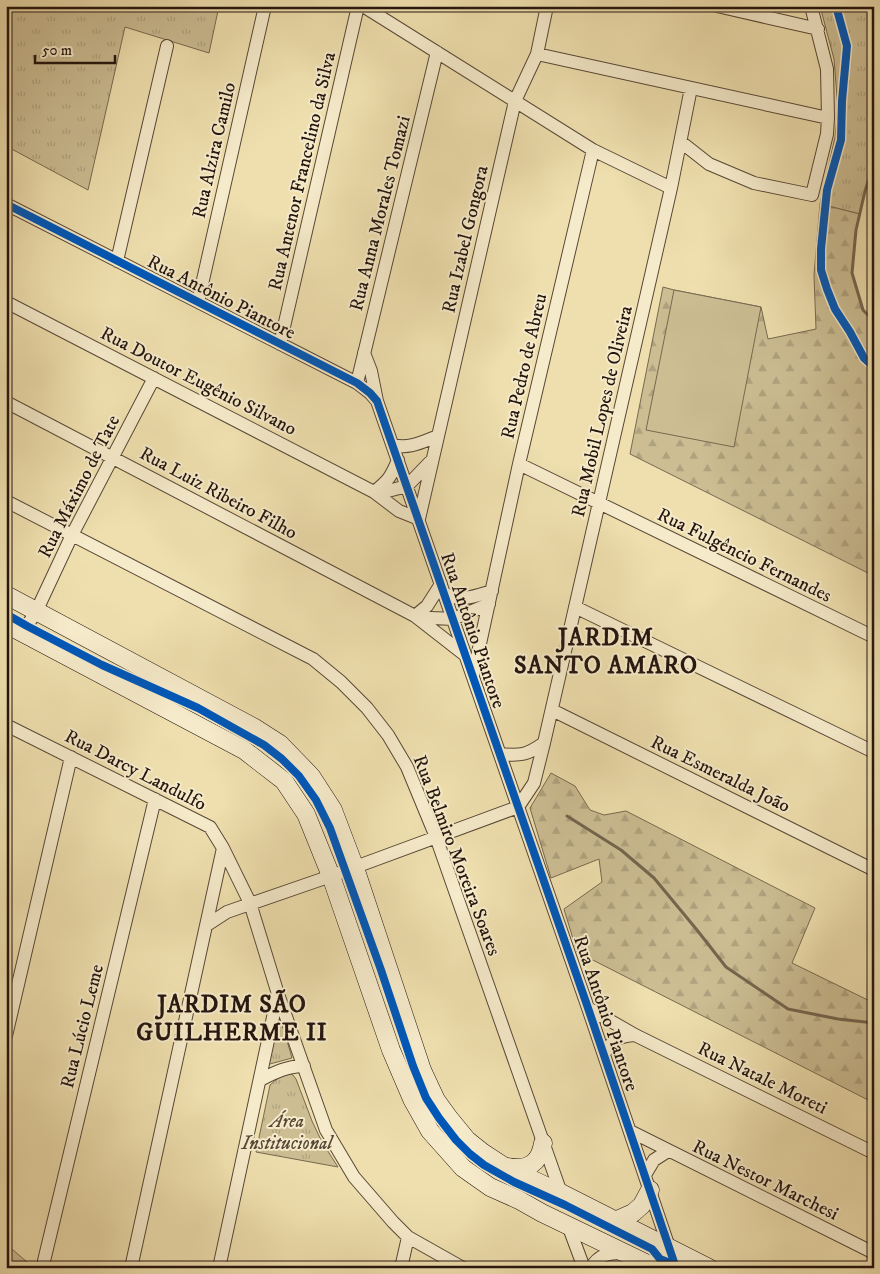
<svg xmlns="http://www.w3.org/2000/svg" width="880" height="1274" font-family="'IM FELL DW Pica',serif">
  <defs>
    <pattern id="grass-tufts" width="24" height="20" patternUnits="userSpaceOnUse" patternTransform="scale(1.25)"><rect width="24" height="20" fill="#ccbd93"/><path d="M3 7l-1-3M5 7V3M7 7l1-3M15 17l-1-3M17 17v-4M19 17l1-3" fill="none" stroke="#afa27e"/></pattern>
    <pattern id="forest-firs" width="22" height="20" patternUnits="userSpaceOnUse" patternTransform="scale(1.25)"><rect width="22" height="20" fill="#ccbd93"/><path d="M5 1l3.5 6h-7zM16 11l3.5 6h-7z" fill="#afa27e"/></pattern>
  </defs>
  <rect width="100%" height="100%" fill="#efdfae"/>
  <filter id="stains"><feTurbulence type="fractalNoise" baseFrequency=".004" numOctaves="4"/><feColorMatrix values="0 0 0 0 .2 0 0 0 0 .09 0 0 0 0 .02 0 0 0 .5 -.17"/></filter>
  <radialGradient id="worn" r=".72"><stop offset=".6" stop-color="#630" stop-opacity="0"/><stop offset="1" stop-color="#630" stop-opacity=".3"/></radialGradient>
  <path fill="url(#grass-tufts)" stroke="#786950" d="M6,6H219L209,53L125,27L88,190L6,146Z
    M820,6H868L874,19V164L865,191L860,214L820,204L835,137L838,109L834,59Z
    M280,1016L292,1058L270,1064L265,1069Z
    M289,1073L293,1075L296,1079L312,1121L322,1142L338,1167L256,1152L270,1085L283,1074Z"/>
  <path fill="url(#forest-firs)" stroke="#786950" d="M820,204L860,214L856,230L852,273L863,310L874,321V576L630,454L663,287L674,290L761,307L768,339L816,329L814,275Z
    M551,773L575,786L590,810L604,815L626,811L815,908L792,963L874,1003V1103L577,952L564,909L602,882L599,859L551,878L530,808Z
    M6,1244L34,1268H6Z"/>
  <path fill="#ccbd93" stroke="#786950" d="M674,290L761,307L734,447L646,430Z"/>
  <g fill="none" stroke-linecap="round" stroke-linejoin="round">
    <path stroke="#74654e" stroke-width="3" d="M869,6L874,19
      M874,164L865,191L856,230L852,273L863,310L874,321
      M567,816L621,850L654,878L697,930L726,967L788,1009L838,1019L874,1023"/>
    <defs>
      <path id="minor" d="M363,6L593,150L671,188
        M717,6L818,29
        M537,54L828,118
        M681,142L709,164L754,183L812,195L827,134L828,118L827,69L811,6
        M6,204L357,383L370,393L377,401L588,1008L676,1268
        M117,261L167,46
        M6,302L374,492L399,511L419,519L515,101L537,54L547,6
        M198,302L265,6
        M280,344L358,6
        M364,353L371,371L377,401
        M357,383L437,52
        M6,402L415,616L433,618L453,619L489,604
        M393,445C410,449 422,442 438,436
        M519,464L874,637
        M374,492H384L407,486L430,462
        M374,492C388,481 391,477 398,460
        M6,501L313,659L341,682L367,708L388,735L407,767L436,837L561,1193
        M441,584L427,606L415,616L465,655
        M445,594C462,602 475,596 492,591
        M575,607L874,752
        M22,633L36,612L72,535L154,378
        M473,676L519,464L593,150
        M552,710L874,870
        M6,725L210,827L223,848L250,903L278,994L326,1130L354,1177L393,1222L408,1237L463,1268
        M500,754C521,756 527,755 544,743
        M207,925L227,912L331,876L518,807L534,783L544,743L671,188L691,88
        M588,1008L635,1035L874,1153
        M6,1036L71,757
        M604,1054C612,1040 619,1036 635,1035
        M260,1080C274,1073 287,1066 304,1066
        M630,1131L874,1253
        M645,1175L654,1160L668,1151
        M568,1225L584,1268
        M44,1261L155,799
        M131,1268L223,848
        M219,1268L278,994
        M401,1268L408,1237
        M591,1268C598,1255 608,1253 622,1253"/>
      <path id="secondary" d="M6,595L255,728L280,744L311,776L333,810L355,868L422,1070L436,1100L449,1118L467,1140L482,1152L505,1167L561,1193L709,1268
        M6,624L244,750L284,781L306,814L331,876L391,1050L412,1099L430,1131L463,1168L490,1187L519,1200L542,1213L656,1268
        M508,1167C528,1171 540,1163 543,1143
        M615,1221L633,1213L642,1205L650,1190"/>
    </defs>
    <use href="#minor" stroke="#574836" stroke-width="14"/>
    <use href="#secondary" stroke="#24150e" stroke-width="19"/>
    <use href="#minor" stroke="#f5eaca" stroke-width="12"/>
    <use href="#secondary" stroke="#f5eaca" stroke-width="18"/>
    <defs>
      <path id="cycleway" d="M836,6L847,46L842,101L841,140L827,190L821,249V270L827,289L835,309L850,332L864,358L874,367
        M6,204L357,383L370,393L377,401L588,1008L676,1268
        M6,614L27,626L102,665L198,708L264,745L282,759L299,776L316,800L330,828L381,970L413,1066L426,1098L439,1118L456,1140L470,1154L484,1165L514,1182L565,1205L652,1249L660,1259L680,1267"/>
    </defs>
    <use href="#cycleway" stroke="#f5eaca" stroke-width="11"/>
    <use href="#cycleway" stroke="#0057b8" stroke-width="8"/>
  </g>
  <g text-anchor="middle" stroke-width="4" stroke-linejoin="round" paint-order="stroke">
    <g font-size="19" fill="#24150e" stroke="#f5eaca">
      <text transform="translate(213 150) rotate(-77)" y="7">Rua Alzira Camilo</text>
      <text transform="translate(301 171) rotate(-77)" y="7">Rua Antenor Francelino da Silva</text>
      <text transform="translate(379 213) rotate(-76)" y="7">Rua Anna Morales Tomazi</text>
      <text transform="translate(464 239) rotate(-77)" y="7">Rua Izabel Gongora</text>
      <text transform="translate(222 296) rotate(27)" y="7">Rua Antônio Piantore</text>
      <text transform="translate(523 366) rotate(-77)" y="7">Rua Pedro de Abreu</text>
      <text transform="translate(199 380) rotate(27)" y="7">Rua Doutor Eugênio Silvano</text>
      <text transform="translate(601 411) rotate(-77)" y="7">Rua Mobil Lopes de Oliveira</text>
      <text transform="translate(78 486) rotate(-63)" y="7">Rua Máximo de Tate</text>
      <text transform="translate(219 492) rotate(28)" y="7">Rua Luiz Ribeiro Filho</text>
      <text transform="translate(745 554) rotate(26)" y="7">Rua Fulgêncio Fernandes</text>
      <text transform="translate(474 630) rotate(71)" y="7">Rua Antônio Piantore</text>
      <text transform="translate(136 769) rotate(27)" y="7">Rua Darcy Landulfo</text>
      <text transform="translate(721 773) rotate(26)" y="7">Rua Esmeralda João</text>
      <text transform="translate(458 855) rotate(69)" y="7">Rua Belmiro Moreira Soares</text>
      <text transform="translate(607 1013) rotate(71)" y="7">Rua Antônio Piantore</text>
      <text transform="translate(81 1026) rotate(-76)" y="7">Rua Lúcio Leme</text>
      <text transform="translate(763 1077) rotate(26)" y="7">Rua Natale Moreti</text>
      <text transform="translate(766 1179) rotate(26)" y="7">Rua Nestor Marchesi</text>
    </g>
    <g font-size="19" font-style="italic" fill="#564736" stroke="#f5eaca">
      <text x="287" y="1127">Área<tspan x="287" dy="22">Institucional</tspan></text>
    </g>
    <g font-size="24" font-weight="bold" letter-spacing="1" fill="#24150e" stroke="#f5eaca">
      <text x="606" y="645">JARDIM<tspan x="606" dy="28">SANTO AMARO</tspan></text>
      <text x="232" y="1012">JARDIM SÃO<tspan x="232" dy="28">GUILHERME II</tspan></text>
    </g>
  </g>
  <rect width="880" height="1274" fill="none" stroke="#efdfae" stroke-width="25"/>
  <rect x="8" y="8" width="865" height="1259" fill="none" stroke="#24150e" stroke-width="2.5"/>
  <rect x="12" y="12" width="855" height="1249" fill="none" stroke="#24150e"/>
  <path d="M35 55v8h80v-8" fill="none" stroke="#24150e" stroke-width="2.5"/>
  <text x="42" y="55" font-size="15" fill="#24150e" stroke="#f5eaca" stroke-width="4" paint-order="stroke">50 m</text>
  <rect width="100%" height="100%" filter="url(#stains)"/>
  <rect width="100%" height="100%" fill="url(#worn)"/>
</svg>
